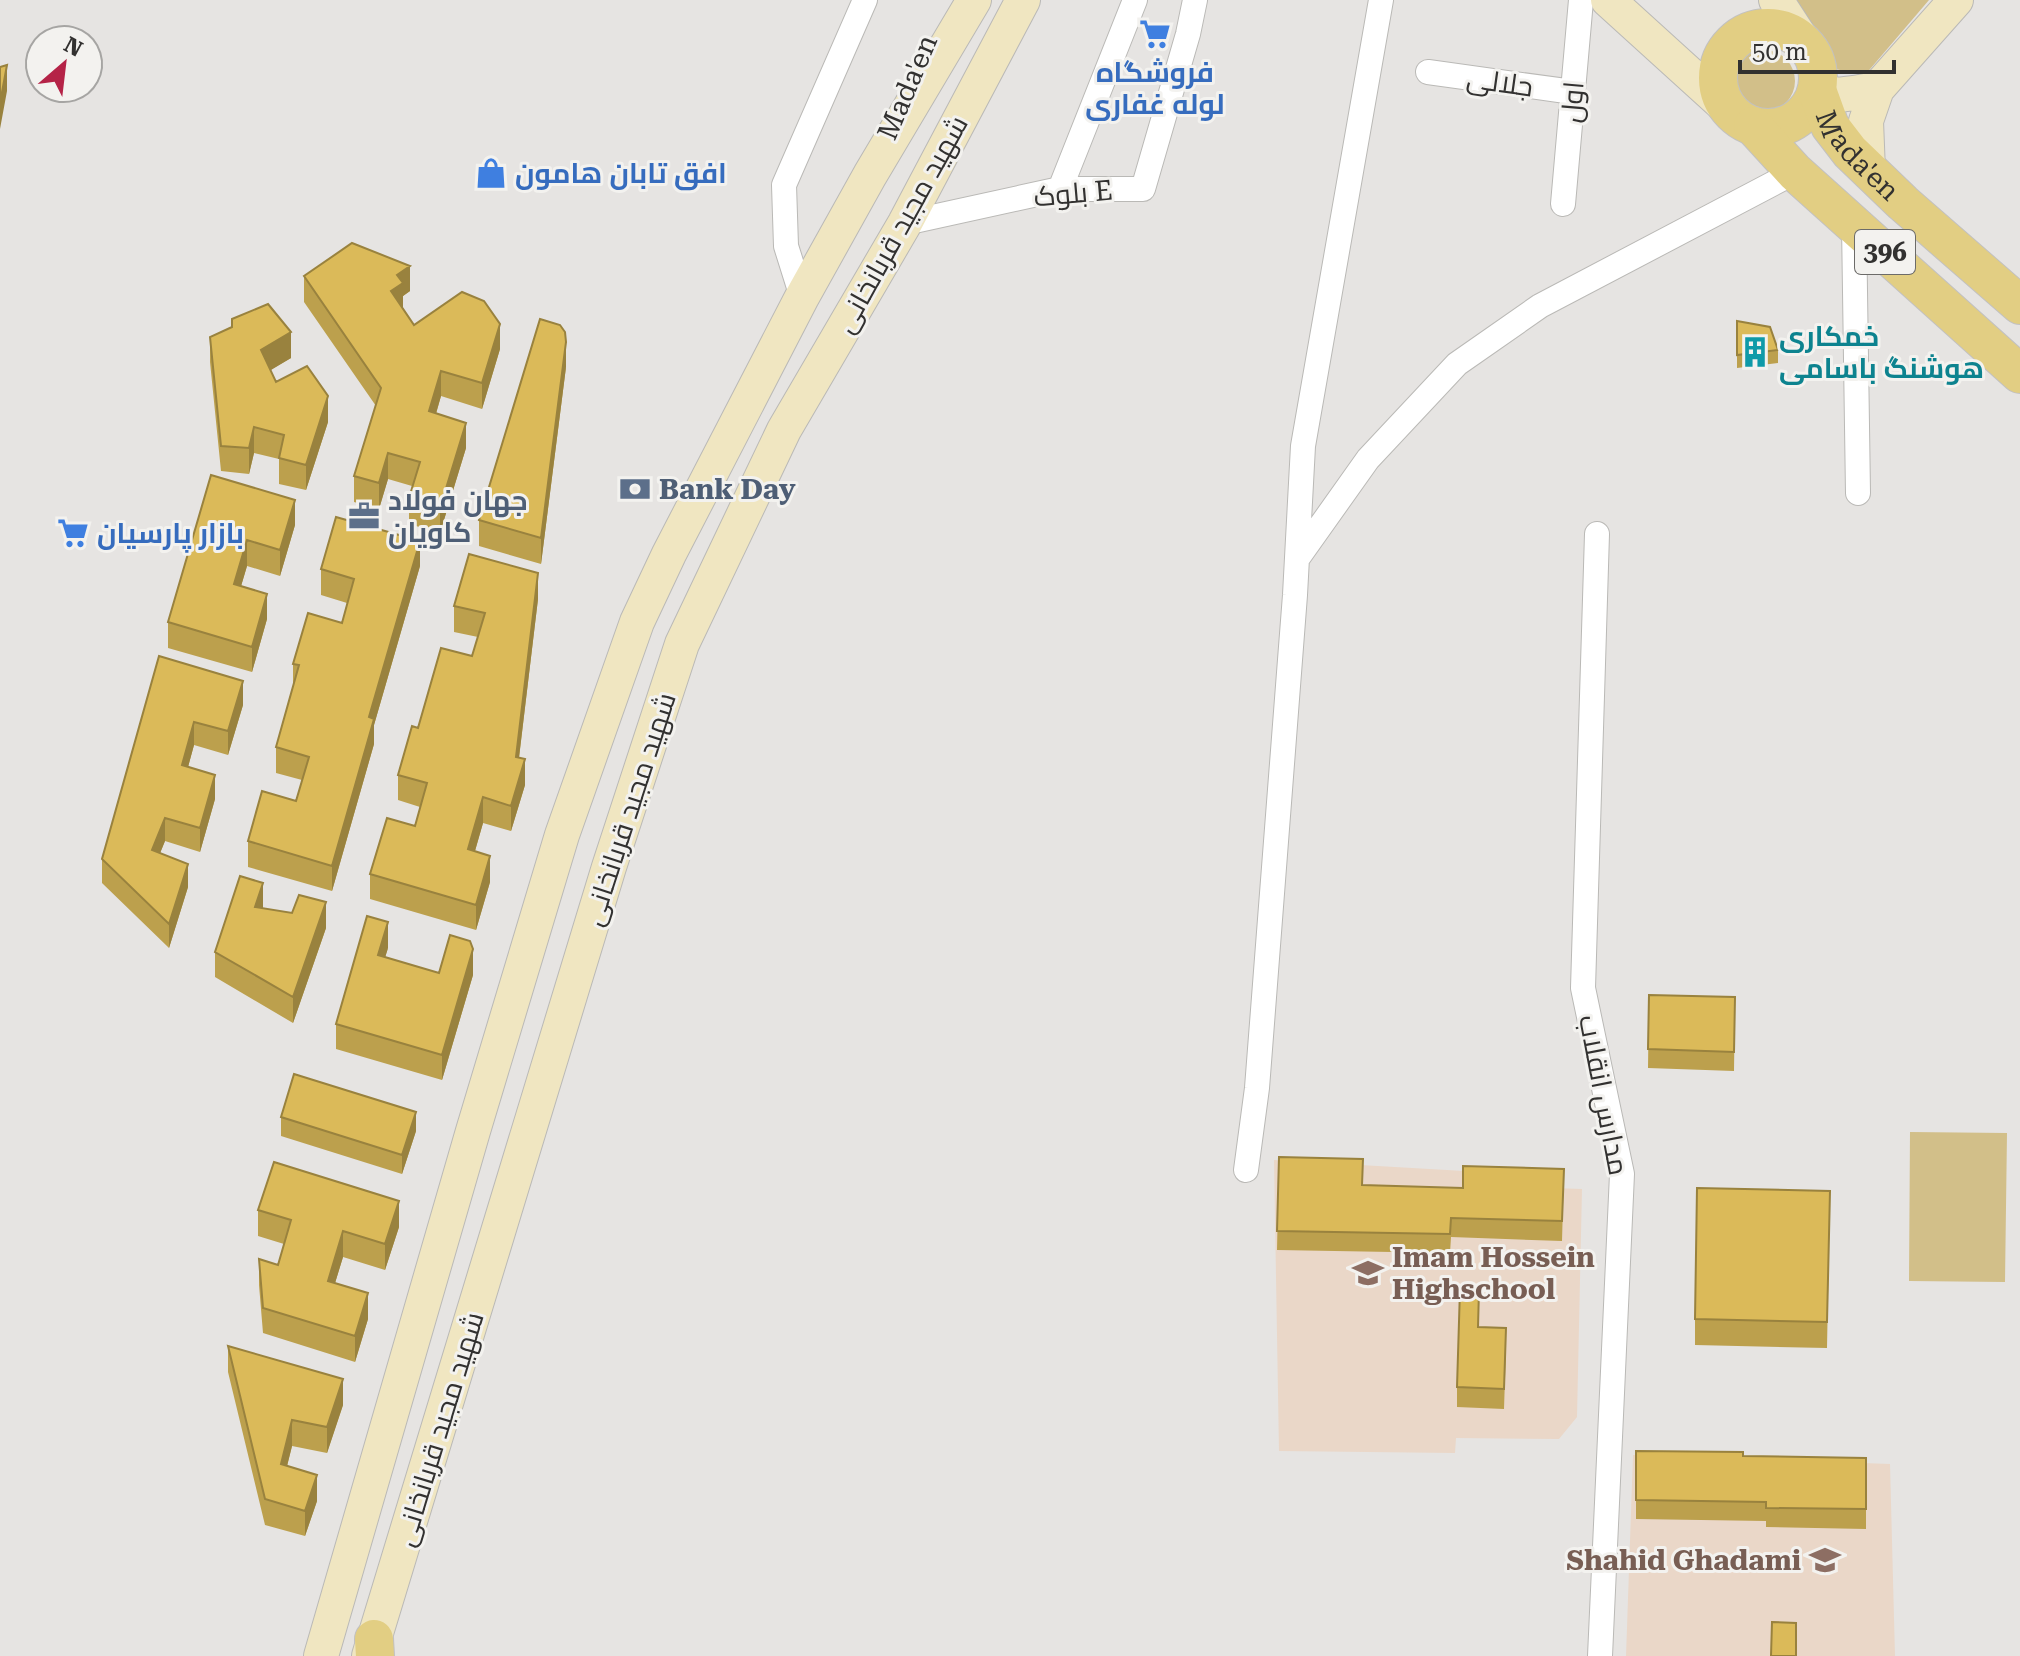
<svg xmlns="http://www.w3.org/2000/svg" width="2020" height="1656" font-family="'Roboto Serif',Cairo,serif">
  <rect width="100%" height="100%" fill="#e6e4e2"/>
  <path fill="#ead7c8" d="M1274,1160L1464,1171V1185L1582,1189L1577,1417L1559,1439L1456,1438L1455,1453L1279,1451Z
    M1633,1455L1890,1464L1895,1656H1626Z"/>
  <path fill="#d2bf89" d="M1794,0H1929L1865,75L1835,69Z
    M1733 81a31 31 0 1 1 62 0a31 31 0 1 1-62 0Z
    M1910,1132L2007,1133L2005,1282L1909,1281Z"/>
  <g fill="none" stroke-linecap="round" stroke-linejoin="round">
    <defs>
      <path id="street" d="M1428,72L1573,92
        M1060,189L1135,0
        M1563,204L1581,0
        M905,223L1060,189H1143L1188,34L1195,0
        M1854,224L1858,493
        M802,297L786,246L784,185L865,0
        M1597,534L1583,988L1622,1174L1600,1656
        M1297,559L1368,459L1457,364L1540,306L1795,172
        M1246,1170L1257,1088L1295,595L1303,446L1381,0"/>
      <path id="secondary" d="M1608,0L1727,108
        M1776,0L1804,43
        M1817,90C1837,99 1856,92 1877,89
        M1868,171L1866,121L1877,89L1956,0
        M321,1656L473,1131L562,835L637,622L669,554L802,297L870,175L974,0
        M369,1656L609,867L682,644L784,430L905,223L1023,0"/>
      <g id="primary">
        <circle cx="1768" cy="78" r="50"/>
        <path id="s1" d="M1817,90L1830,126L1850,152L1903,203L2020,305"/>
        <path d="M1753,126L1795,172L2020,374"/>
        <path d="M374,1639L375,1656"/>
      </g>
    </defs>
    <use href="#street" stroke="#bab9b6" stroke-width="26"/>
    <use href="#secondary" stroke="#bab9b6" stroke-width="36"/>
    <use href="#primary" stroke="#c2c1c1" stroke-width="40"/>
    <use href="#street" stroke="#fff" stroke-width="24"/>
    <use href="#secondary" stroke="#f0e6c1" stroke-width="34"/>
    <use href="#primary" stroke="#e2ce83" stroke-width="38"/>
  </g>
  <path fill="#bca04d" d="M304,276L410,291L403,296V308L414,325L500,349L482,409L441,396L436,414L466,448L440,533L409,524V498L412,486L388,479L379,509L354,502V476L376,406L304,302Z
    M1737,321L1778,350V363L1737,368Z
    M232,327L291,358L270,370L276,382L328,422L306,490L279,484V459L254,453L249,474L221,471L210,362V337Z
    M566,367L541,564L479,546V520Z
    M211,475L295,525L280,576L247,566L241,586L267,619L252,672L168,648V622Z
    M420,566L374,725V744L332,891L248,867V841L296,801L302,780L276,773V747L293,686V664L342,623L347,603L321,595V569Z
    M538,599L519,758L525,785L511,831L483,823L475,851L490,882L476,930L370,899V874L415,826L420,807L398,800V775L418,728L472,656L478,637L454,632V606Z
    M159,656L243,705L228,755L194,745L188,767L215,799L200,852L165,841L160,853L188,887L169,948L102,883V859Z
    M263,908L326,928L293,1023L215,977V952Z
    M388,948L385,957L439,973L473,975L442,1080L336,1049V1024Z
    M1649,995L1735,997L1734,1071L1648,1068Z
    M281,1117L416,1131L402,1174L281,1136Z
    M1279,1157L1363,1185L1463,1188L1564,1169L1562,1241L1451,1237L1450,1253L1277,1250Z
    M1830,1191L1827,1348L1695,1345V1319Z
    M258,1210L399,1227L385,1270L343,1257L335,1283L368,1319L355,1362L263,1333L259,1285V1259L278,1265L284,1244L258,1236Z
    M1479,1327L1506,1347L1504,1409L1457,1407V1387Z
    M228,1346L343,1405L327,1453L292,1446L287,1466L317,1501L305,1536L265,1525L228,1372Z
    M1743,1456L1866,1458V1529L1766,1527V1521L1636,1519V1500Z"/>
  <path fill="#99823e" d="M7,65V91L0,129V103Z
    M410,266V291L403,296V308L391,291L397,275Z
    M500,324V349L482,409V383Z
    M291,332V358L261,376V350Z
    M566,342V367L541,564V538Z
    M441,371V396L429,437V411Z
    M328,396V422L306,490V465Z
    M466,423V448L440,533V508Z
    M254,427V453L249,474V448Z
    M388,453V479L379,509V483Z
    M295,500V525L280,576V550Z
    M247,540V566L234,610V584Z
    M420,541V566L374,725V744L332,891V866L369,717Z
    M538,573V599L516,782V757Z
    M267,594V619L252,672V647Z
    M243,681V705L228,755V731Z
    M194,722V745L182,789V765Z
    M525,759V785L511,831V806Z
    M215,775V799L200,852V828Z
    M483,797V823L468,875V849Z
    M165,818V841L152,873V850Z
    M490,856V882L476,930V905Z
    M188,864V887L169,948V924Z
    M263,883V909L255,907Z
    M326,902V928L293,1023V997Z
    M388,922V948L378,981V955Z
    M473,949V975L442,1080V1055Z
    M416,1112V1131L402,1174V1155Z
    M399,1201V1227L385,1270V1244Z
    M343,1231V1257L328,1306V1281Z
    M368,1293V1319L355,1362V1336Z
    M343,1379V1405L327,1453V1427Z
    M292,1420V1446L281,1490V1464Z
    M317,1475V1501L305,1536V1511Z"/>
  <path fill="#dbba59" stroke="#99823e" stroke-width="2" d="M7,65L0,103V67Z
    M352,243L410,266L397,275L403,283L391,291L414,325L462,292L484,301L500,324L482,383L441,371L429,411L466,423L440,508L409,498L420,462L388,453L379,483L354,476L381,388L304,276Z
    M268,304L291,332L261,350L276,382L307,366L328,396L306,465L279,458L284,435L254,427L249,448L221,446L210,337L232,327V319Z
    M540,319L560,325L565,332L566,342L541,538L479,520Z
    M1737,321L1770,327L1778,350L1737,355Z
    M211,475L295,500L280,550L247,540L234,584L267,594L252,647L168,622Z
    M336,517L420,541L369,717L374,719L332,866L248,841L262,791L296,801L309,757L276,747L299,665L293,664L308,613L342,623L354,579L321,569Z
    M469,554L538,573L516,757L525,759L511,806L483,797L468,849L490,856L476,905L370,874L387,818L415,826L427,783L398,775L412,726L418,728L441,648L472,656L485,613L454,606Z
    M159,656L243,681L228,731L194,722L182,765L215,775L200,828L165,818L152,850L188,864L169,924L102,859Z
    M240,876L263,883L255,907L292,913L299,895L326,902L293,997L215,952Z
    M367,916L388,922L378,955L439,973L450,935L470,941L473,949L442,1055L336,1024Z
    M1649,995L1735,997L1734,1052L1648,1049Z
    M294,1074L416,1112L402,1155L281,1117Z
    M1279,1157L1363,1159L1362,1185L1463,1188V1166L1564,1169L1562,1221L1451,1218L1450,1234L1277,1231Z
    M274,1162L399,1201L385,1244L343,1231L328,1281L368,1293L355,1336L263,1308L259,1259L278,1265L291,1220L258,1210Z
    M1697,1188L1830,1191L1827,1322L1695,1319Z
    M1460,1289L1479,1290L1478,1327L1506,1328L1504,1389L1457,1387Z
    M228,1346L343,1379L327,1427L292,1420L281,1464L317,1475L305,1511L265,1499Z
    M1636,1451L1743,1452V1456L1866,1458V1509L1766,1508V1502L1636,1500Z
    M1772,1622L1796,1623V1656H1771Z"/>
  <defs>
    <symbol id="supermarket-bare" viewBox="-9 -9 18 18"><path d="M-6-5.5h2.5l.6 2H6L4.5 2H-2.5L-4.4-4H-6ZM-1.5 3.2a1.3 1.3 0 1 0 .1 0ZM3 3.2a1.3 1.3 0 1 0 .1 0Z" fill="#3f7fe0" stroke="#f3f2ef" stroke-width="2.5" paint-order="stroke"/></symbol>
    <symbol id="shop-bare" viewBox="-9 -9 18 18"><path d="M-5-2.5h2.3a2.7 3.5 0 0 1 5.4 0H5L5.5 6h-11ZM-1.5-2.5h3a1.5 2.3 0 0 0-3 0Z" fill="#3f7fe0" stroke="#f3f2ef" stroke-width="2.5" paint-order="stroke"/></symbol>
    <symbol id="building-bare" viewBox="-9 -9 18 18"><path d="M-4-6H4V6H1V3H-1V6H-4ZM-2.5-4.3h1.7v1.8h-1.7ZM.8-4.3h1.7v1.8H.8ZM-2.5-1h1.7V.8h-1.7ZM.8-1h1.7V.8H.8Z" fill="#0f9aa8" stroke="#f3f2ef" stroke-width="2.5" paint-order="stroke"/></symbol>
    <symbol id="bank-bare" viewBox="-9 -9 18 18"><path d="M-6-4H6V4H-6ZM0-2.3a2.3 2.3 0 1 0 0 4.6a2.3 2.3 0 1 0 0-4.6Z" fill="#5c6f8a" stroke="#f3f2ef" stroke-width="2.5" paint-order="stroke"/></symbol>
    <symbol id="office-bare" viewBox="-9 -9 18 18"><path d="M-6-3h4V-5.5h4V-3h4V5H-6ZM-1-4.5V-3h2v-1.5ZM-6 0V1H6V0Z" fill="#5c6f8a" stroke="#f3f2ef" stroke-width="2.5" paint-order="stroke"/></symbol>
    <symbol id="school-bare" viewBox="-9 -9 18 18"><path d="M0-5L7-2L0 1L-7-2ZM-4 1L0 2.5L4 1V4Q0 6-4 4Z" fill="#8d6e63" stroke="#f3f2ef" stroke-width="2.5" paint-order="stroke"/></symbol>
  </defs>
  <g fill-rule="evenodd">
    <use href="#supermarket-bare" x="1133" y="12" width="44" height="44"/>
    <use href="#shop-bare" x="469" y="151" width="44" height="44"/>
    <use href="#building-bare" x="1733" y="330" width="44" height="44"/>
    <use href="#bank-bare" x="613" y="467" width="44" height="44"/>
    <use href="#office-bare" x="342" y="494" width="44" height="44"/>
    <use href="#supermarket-bare" x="51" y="511" width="44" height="44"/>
    <use href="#school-bare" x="1346" y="1251" width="44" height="44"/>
    <use href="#school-bare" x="1803" y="1538" width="44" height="44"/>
  </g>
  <g text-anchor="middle" stroke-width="6" stroke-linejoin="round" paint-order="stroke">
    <rect fill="#f3f2ef" stroke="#6c6b69" stroke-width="2" x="1855" y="230" width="60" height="44" rx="6"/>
    <g font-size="26" font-weight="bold" fill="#323130">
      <text x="1885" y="261">396</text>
    </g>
    <g font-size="28" font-weight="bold" fill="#366cbe" stroke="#f3f2ef" text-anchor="start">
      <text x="1155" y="82" text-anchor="middle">فروشگاه<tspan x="1155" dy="32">لوله غفاری</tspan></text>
      <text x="515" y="183">افق تابان هامون</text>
      <text x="97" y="543">بازار پارسیان</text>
    </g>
    <g font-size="28" fill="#323130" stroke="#f3f2ef">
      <text transform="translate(1500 82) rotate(8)" y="10">جلالی</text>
      <text transform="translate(907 87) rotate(-67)" y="10">Mada'en</text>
      <text transform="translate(1572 102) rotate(-85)" y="10">اول</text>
      <text dy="10" stroke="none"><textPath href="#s1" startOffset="78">Mada'en</textPath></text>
      <text transform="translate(1073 193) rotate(-5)" y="10">بلوک E</text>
      <text transform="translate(901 224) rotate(-61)" y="10">شهید مجید قربانخانی</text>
      <text transform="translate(629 809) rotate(-72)" y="10">شهید مجید قربانخانی</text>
      <text transform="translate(1604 1095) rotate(79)" y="10">مدارس انقلاب</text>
      <text transform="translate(439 1429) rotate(-73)" y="10">شهید مجید قربانخانی</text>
    </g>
    <g font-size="28" font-weight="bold" fill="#0d838f" stroke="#f3f2ef" text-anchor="start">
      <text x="1779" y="346">خمکاری<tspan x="1779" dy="32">هوشنگ باسامی</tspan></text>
    </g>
    <g font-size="28" font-weight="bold" fill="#4e5e75" stroke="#f3f2ef" text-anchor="start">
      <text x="659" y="499">Bank Day</text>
      <text x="388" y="510">جهان فولاد<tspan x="388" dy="32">کاویان</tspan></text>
    </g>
    <g font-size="28" font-weight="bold" fill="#785e54" stroke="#f3f2ef" text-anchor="start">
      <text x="1392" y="1267">Imam Hossein<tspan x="1392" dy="32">Highschool</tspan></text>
      <text x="1801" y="1570" text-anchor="end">Shahid Ghadami</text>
    </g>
  </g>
  <g transform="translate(64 64) rotate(28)"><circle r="38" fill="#f3f2ef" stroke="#a6a5a3" stroke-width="2"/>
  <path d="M0-6L14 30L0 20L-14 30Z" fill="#b52347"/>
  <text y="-12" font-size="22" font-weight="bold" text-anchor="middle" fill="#323130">N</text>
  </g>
  <path d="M1740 60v12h154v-12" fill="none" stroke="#323130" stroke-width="4"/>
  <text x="1752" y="60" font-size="24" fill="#323130" stroke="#f3f2ef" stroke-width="6" paint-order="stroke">50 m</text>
</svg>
